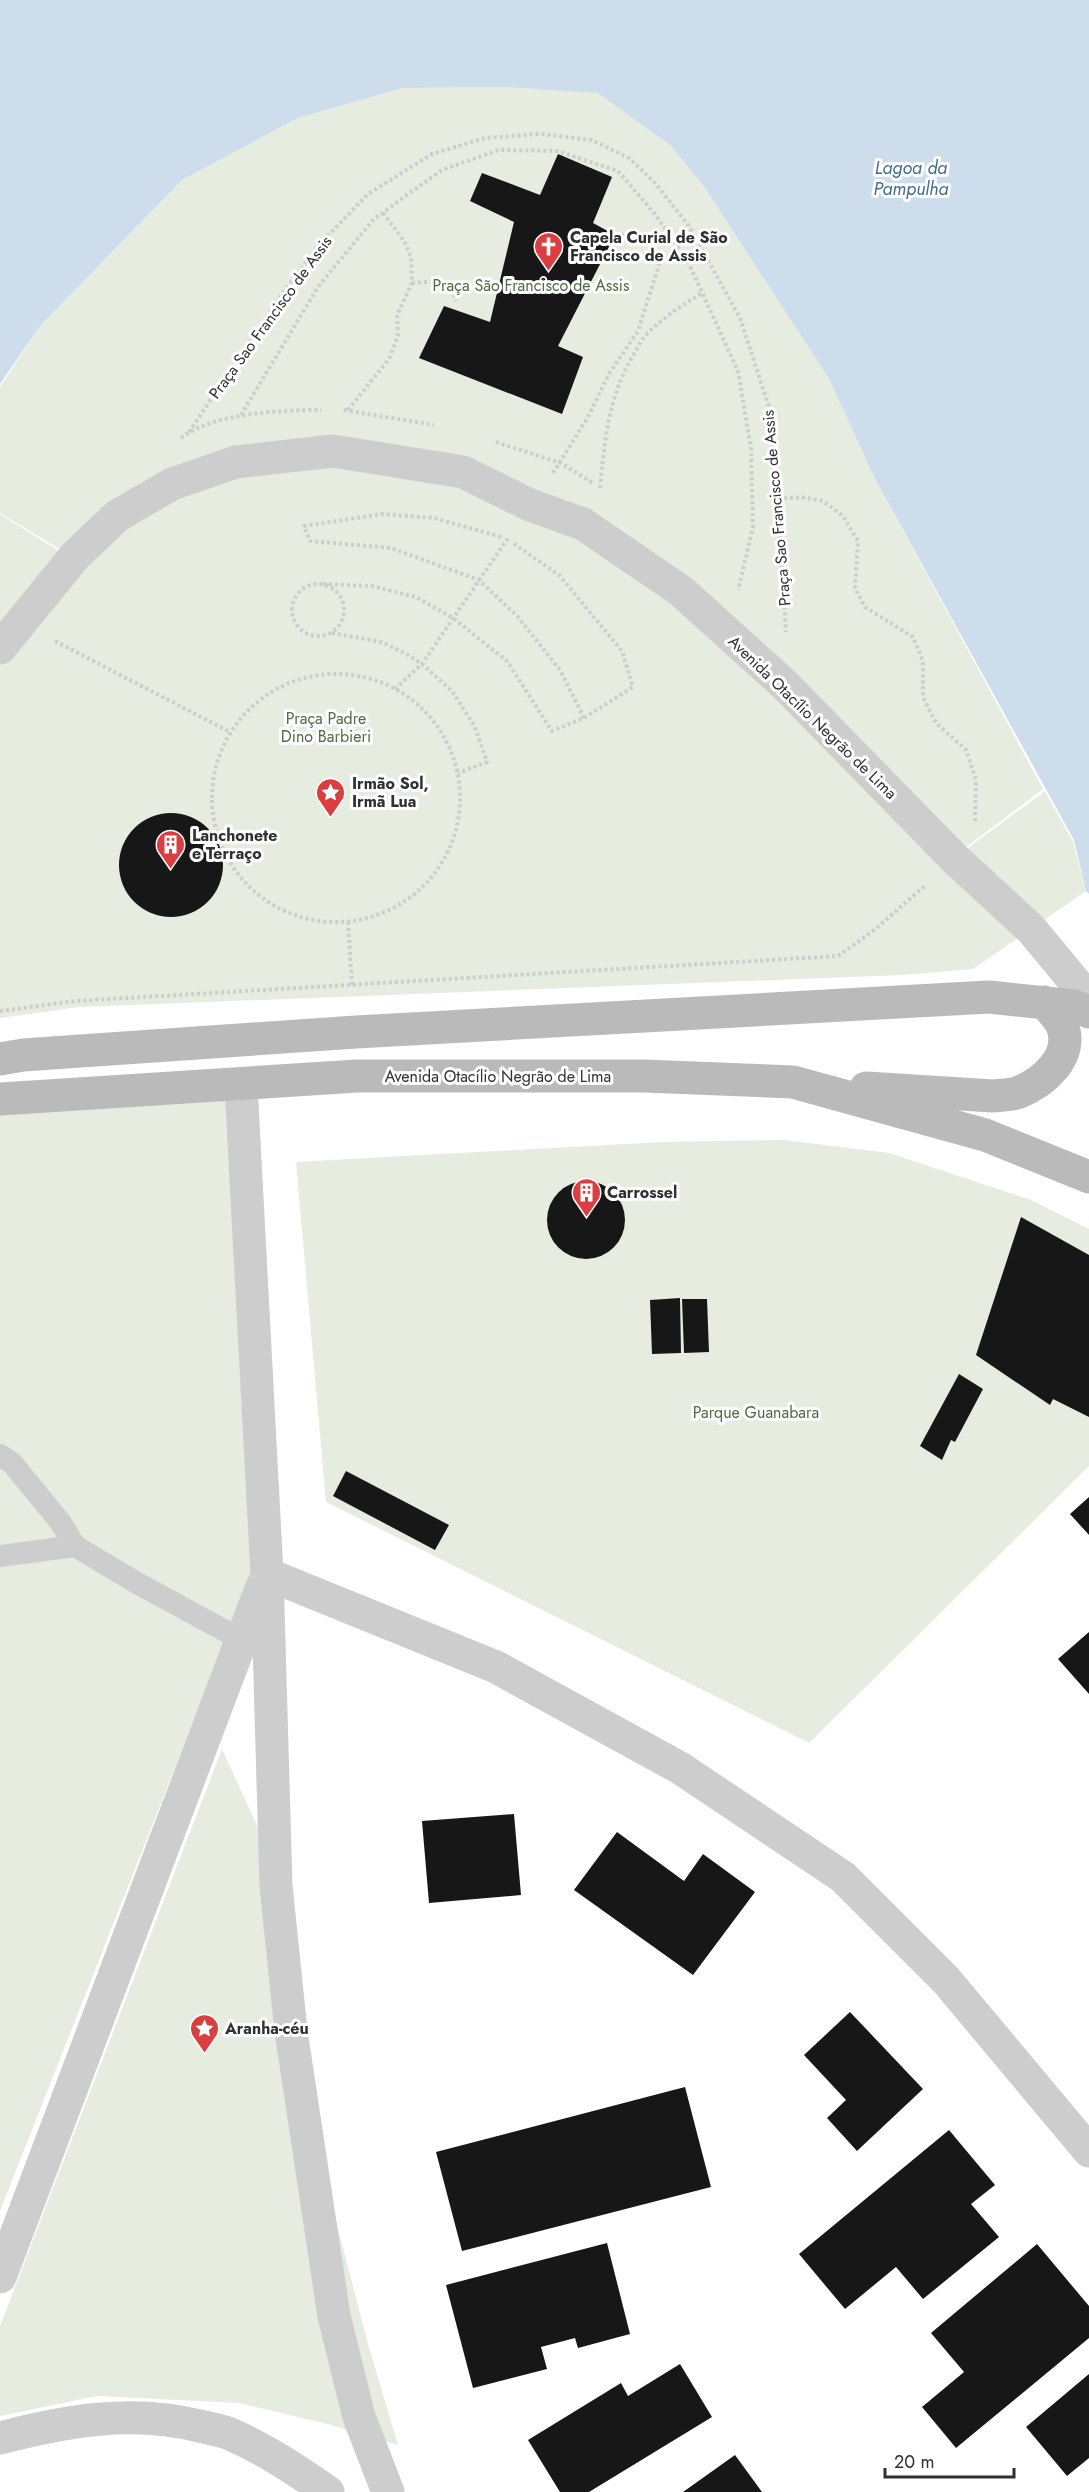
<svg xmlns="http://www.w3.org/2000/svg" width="1089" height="2492" font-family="Jost,sans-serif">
  <rect width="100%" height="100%" fill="#fff"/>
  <path fill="#e6ecdf" d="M503,87L598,92L670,145L705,188L829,379L875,479L1043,789L961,851L685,588L465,467L236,460L71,556L0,513V387L40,326L182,180L298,118L403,88Z
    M332,455L460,477L526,510L675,595L961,853L1045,791L1073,842L1086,891L973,969L901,975L79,1007L0,1018V514L73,560L173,489Z
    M226,1077L254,1567L0,2211V1105Z
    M784,1140L889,1153L1031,1200L1089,1229V1466L809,1743L326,1502L296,1162L663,1142Z
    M222,1749L257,1826L265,1873L281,2010L368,2344L398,2445L324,2423L239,2403L97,2396L0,2416V2326Z"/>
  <path fill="#cdddeb" d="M0,0H1089V894L1086,891L1074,840L875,479L829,379L705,188L670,145L598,93L503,87L403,88L298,118L182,180L40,326L0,384Z"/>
  <path fill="#171717" d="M558,154L612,177L593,223L615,235L558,346L583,357L562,414L419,358L444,306L490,322L514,222L470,201L482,173L540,195Z
    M119 865a52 52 0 1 1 104 0a52 52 0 1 1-104 0Z
    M547 1220a39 39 0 1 1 78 0a39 39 0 1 1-78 0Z
    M1021,1217L1089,1255V1417L1053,1399L1050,1405L976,1355Z
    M680,1298L681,1353L652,1354L650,1300Z
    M682,1299H707L709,1352L684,1353Z
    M959,1374L983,1389L955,1442L951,1440L942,1460L920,1446Z
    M346,1471L449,1525L435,1550L333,1496Z
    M1089,1497V1535L1070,1514Z
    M1089,1632V1694L1058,1659Z
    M514,1814L521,1895L429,1903L422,1821Z
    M617,1832L684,1881L703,1854L755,1892L693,1975L574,1890Z
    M850,2012L923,2089L857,2151L827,2118L846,2100L804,2055Z
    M685,2087L711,2187L462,2251L436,2152Z
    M949,2130L995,2185L971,2204L999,2237L923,2299L896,2267L845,2309L799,2254Z
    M607,2243L630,2334L578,2348L575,2338L541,2347L547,2369L473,2388L446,2285Z
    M1037,2244L1089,2306V2338L956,2448L922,2407L964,2372L931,2333Z
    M680,2364L712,2417L589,2492H560L528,2440L621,2383L628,2396Z
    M1089,2374V2458L1067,2476L1026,2427Z
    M735,2455L762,2492H683Z"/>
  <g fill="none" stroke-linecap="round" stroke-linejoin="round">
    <path stroke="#cdcdcd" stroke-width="4" stroke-dasharray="3 3" stroke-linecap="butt" d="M412,283L441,281L453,292L456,301
      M344,410L434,425
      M348,410L389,359L398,336L397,315L412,283L411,257L404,241L383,213
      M241,415L318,287L374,219L442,170L499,150L557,151L618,171L655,214L689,264L738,371L751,448L753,527L738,590
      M189,432L280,297L319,245L368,194L432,154L485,138L540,134L592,140L629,158L656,184L689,226L740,318L771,413L778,499L786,632
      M181,438C213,413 281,410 321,410
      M496,442L561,463L593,483
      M553,473L588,417L609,374L638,331L659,265L646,237L615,235
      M600,488C605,439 608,397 634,354C638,347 641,340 647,334C663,317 683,305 702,293
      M778,499L801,497L823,501L843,516L858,541L855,588L865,607L913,637L923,661V697L936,723L966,750L976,780L975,823
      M501,537L434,518L382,514L304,526L310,541L391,548L479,580L517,616L560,670L584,718
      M292 610a26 26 0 1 1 52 0a26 26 0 1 1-52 0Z
      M323,584L371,586L416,597L453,618L507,661L552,731L584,718L633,687L622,651L559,575L513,543
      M332,633L382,642L408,655L422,664L452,691L475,727L487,762L458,773
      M55,641L230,732
      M212 798a124 124 0 1 1 248 0a124 124 0 1 1-248 0Z
      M395,689L422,664L508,538
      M348,922L352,985
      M0,1011L76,1001L838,956L873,931L926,885"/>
    <path stroke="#cdcdcd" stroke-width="22" d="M0,1455L12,1463L61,1523L75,1546L137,1583L242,1640
      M0,1556L75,1546"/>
    <path stroke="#cdcdcd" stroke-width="33" d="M0,648L75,556L117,516L172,484L236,462L333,451L463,472L530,505L583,524L681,591L784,684L955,859L1031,929L1089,999
      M241,1085L267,1574L276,1886L291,2031L334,2316L359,2417L388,2492
      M267,1574L496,1667L680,1768L843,1877L946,1980L1089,2151
      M0,2277L262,1586
      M0,2438C65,2421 132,2409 199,2426C209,2428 220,2430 230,2434C265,2449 296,2470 328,2492"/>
    <path stroke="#bababa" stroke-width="33" d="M0,1059L23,1055L356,1032L989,997L1074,1006L1089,1012
      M866,1088L993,1096C1001,1095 1010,1095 1017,1093C1043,1083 1075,1056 1062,1025C1058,1017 1050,1009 1044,1002
      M0,1099L357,1076H644L793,1082L985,1135L1089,1177"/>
  </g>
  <defs>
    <symbol id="church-pin" viewBox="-11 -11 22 30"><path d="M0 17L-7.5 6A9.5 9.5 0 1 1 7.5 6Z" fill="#db3e41" stroke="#fff"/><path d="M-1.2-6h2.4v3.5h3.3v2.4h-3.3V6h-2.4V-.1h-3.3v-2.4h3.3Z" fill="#fff"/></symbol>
    <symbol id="sight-pin" viewBox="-11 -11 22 30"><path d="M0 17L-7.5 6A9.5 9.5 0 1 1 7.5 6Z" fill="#db3e41" stroke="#fff"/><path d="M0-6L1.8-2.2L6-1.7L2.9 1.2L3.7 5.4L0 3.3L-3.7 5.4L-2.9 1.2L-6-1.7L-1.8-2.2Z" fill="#fff"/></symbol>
    <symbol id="building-pin" viewBox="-11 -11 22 30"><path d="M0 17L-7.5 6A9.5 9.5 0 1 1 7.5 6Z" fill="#db3e41" stroke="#fff"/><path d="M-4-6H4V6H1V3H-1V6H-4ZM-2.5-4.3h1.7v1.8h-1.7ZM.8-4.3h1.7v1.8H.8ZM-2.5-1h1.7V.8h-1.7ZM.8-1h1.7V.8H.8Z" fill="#fff"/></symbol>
  </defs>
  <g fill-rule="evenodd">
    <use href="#church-pin" x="532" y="230" width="33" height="45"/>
    <use href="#sight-pin" x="314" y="776" width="33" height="45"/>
    <use href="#building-pin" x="154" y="828" width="33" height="45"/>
    <use href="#building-pin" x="570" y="1176" width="33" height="45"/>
    <use href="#sight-pin" x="188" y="2012" width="33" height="45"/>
  </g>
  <g text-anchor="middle" stroke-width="6" stroke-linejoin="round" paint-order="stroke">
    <g font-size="16" font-weight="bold" fill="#303030" stroke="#fff" text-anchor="start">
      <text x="570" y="243">Capela Curial de São<tspan x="570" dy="18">Francisco de Assis</tspan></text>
      <text x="352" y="789">Irmão Sol,<tspan x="352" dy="18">Irmã Lua</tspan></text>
      <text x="192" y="841">Lanchonete<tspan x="192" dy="18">e Terraço</tspan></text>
      <text x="607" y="1198">Carrossel</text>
      <text x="225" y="2034">Aranha-céu</text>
    </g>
    <g font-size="16" fill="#516a40" stroke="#fff">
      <text x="531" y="291">Praça São Francisco de Assis</text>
      <text x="326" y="724">Praça Padre<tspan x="326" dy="18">Dino Barbieri</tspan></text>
      <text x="756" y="1418">Parque Guanabara</text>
    </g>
    <g font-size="16" fill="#303030" stroke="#fff">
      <text transform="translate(270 317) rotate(-54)" y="6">Praça Sao Francisco de Assis</text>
      <text transform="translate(776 508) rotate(-95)" y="6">Praça Sao Francisco de Assis</text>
      <text transform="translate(813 717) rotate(44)" y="6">Avenida Otacílio Negrão de Lima</text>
      <text x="498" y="1082">Avenida Otacílio Negrão de Lima</text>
    </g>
    <g font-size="18" font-style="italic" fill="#426c8e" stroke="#fff">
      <text x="911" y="174">Lagoa da<tspan x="911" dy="21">Pampulha</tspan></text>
    </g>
  </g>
  <path d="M885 2468v9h129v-9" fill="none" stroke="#303030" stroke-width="3"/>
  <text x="894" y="2468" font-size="18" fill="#303030" stroke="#ffffff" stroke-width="4.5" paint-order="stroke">20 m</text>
</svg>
